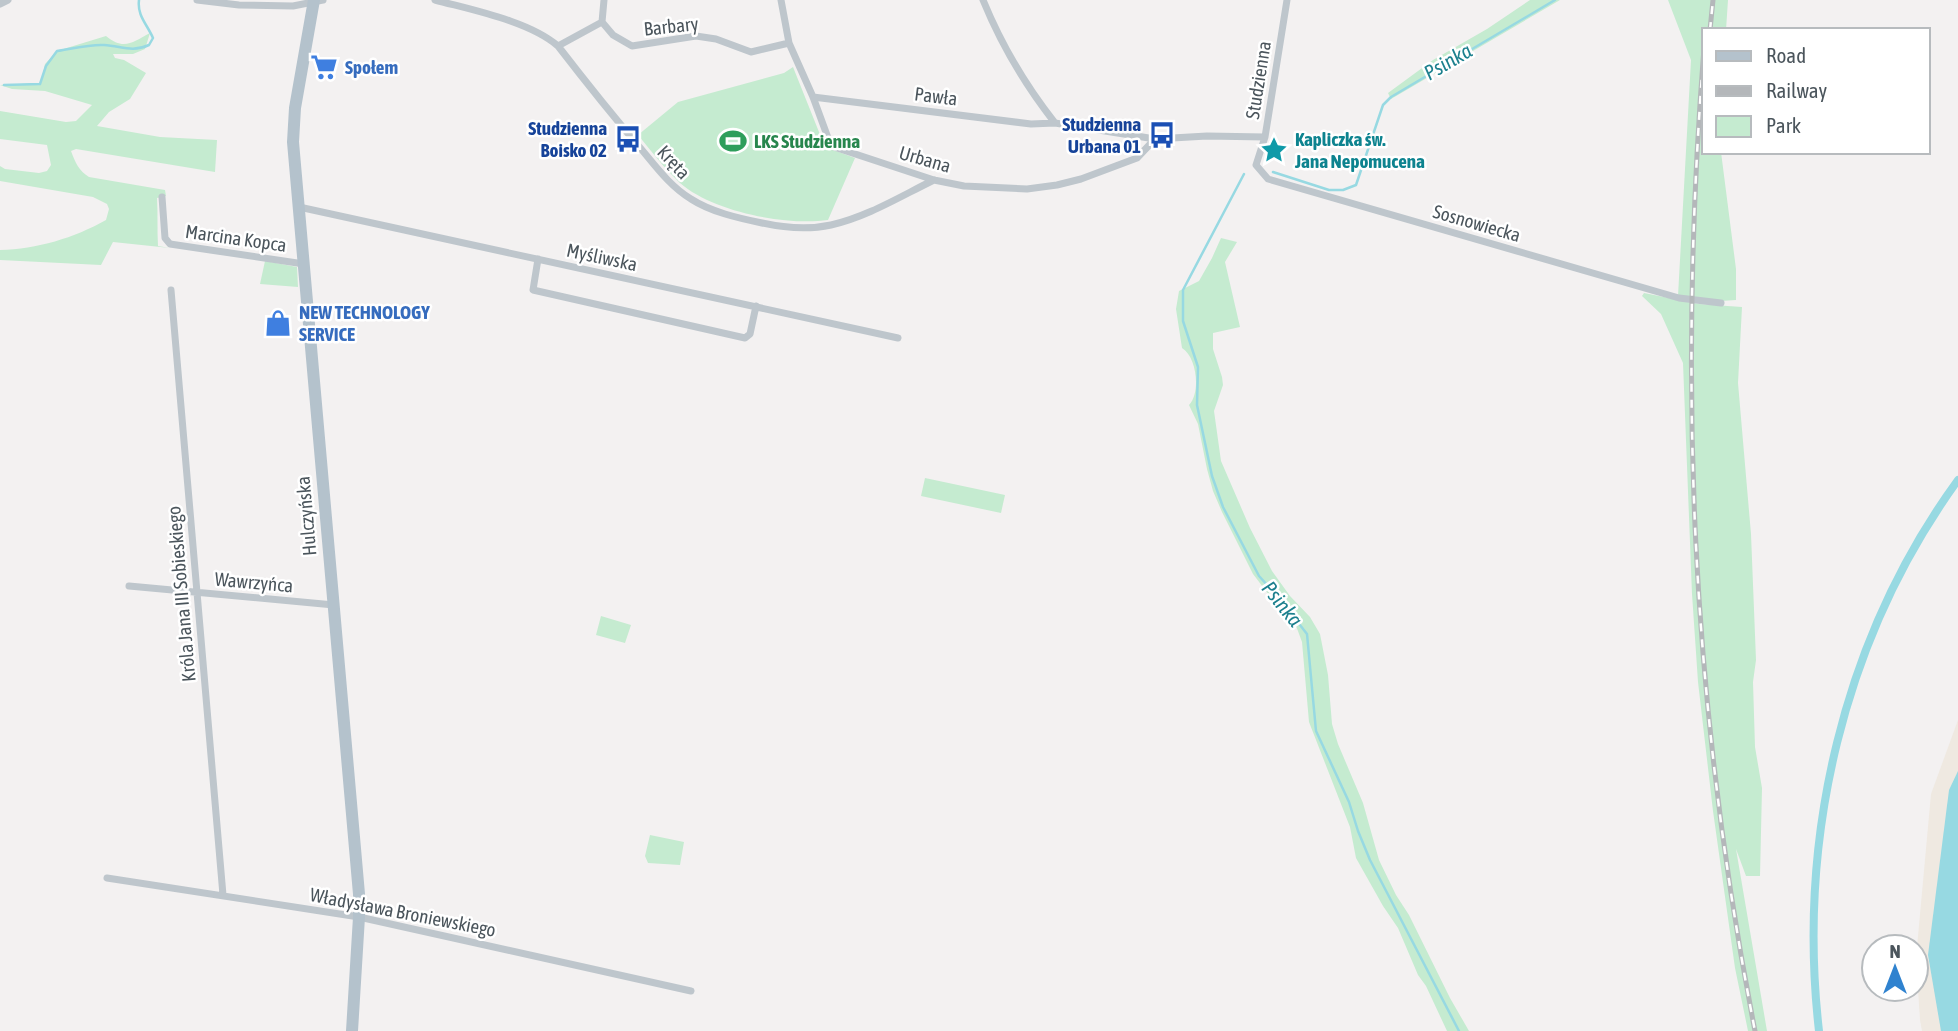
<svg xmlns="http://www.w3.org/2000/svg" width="1958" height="1031" font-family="'Asap Condensed',sans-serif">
  <rect width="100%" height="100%" fill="#f3f1f1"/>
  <path fill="#c5ebd0" d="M1530,0H1560L1391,99L1388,93L1433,60L1487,29Z
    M1668,0H1728L1726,30H1704V152H1721L1736,269V300L1721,301L1678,296L1691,60Z
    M150,33L145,49L133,54H113L115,58L124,60L146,73L130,99L109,112L97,126L160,137L217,140L215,172L76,149L71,151C75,162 79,171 89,177L165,190L166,196L157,198C158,214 157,230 158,246L170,248L113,242L101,265L0,260V250C37,249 74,238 106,220L109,209L107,204L93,197L0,181V166L5,169L39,173L47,171L51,165L47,145L0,139V111L66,122L76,121L92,105L45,91L12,89L0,85L41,83L45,64L57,51L106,36C124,51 133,42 150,33Z
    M793,67L825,147L855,158L828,220C787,226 713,212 680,183C665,169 651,151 638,135L678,102L784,73Z
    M1221,238L1237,242L1225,262L1240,327L1213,333V349L1222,377L1223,385L1214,411L1221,461L1250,528L1272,571L1290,596L1310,617L1320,634L1328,675L1332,724L1338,744L1363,803L1379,860L1396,895L1409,915L1450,998L1469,1031H1447L1426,986L1418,975L1398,928L1383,906L1356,858L1350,827L1309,722L1302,642L1295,623L1269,595L1253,574L1222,512L1213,491L1207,469L1198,424L1189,405C1201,393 1197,357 1182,348L1176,309L1179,291L1199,281L1212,258Z
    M265,261L297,267L298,287L260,284Z
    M1644,293L1699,304L1742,307L1738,383L1751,534L1756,660L1753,682L1755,747L1762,788L1760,876H1746L1736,849L1767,1031H1748L1735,968L1713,811L1698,682L1692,594L1683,363L1661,314L1642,296Z
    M925,478L1005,495L1001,513L921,496Z
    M601,616L631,625L625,643L596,635Z
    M650,835L684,842L680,865L648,863L645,856Z"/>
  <path fill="#efe9e1" d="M1958,720V1031H1922L1920,1020L1916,958L1931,794Z"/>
  <path fill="#97d9e2" d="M1958,771V1031H1941L1928,955L1949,790Z"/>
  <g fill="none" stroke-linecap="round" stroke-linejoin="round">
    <path stroke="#97d9e2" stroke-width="2.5" d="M4,85L40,84L46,66L57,51C72,49 89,44 104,45C122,46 131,53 149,45L153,38C147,24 137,16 139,0
      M1273,172L1329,190H1343L1356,185L1383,105L1391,97L1555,0
      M1244,174L1183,290V321L1198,367L1197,405L1212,476L1223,507L1259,576L1278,597L1307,634L1316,731L1349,802L1358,831L1370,860L1459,1031"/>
    <path stroke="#97d9e2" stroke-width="8" d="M1819,1031C1797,838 1843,638 1958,480"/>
    <path stroke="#bec6cc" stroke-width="7" d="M197,0L239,5L293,6L323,0
      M435,0C472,10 529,21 558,46C585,81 613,116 642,150C657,168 671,187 691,199C711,212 738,218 762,223C785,228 808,230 831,225C867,217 901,196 934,180
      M781,0L789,43L813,97L831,146L934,180L964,186L1027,189L1057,185L1081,179L1137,158L1155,139
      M983,0C1001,44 1025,85 1055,123
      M1287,0L1265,137L1256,165L1268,179L1679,298L1721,303
      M0,4L8,0
      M602,22L613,35L632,46L696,36L716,39L751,52L789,43
      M558,46L602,22L604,0
      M813,97L1031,124L1055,123L1155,139L1207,136L1265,137
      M162,197L165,238L170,244L304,264
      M299,207L898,338
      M538,259L533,290L745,338L750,334L756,306
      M171,290L223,895
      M129,586L334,605
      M107,878L359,917L691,991"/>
    <path stroke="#b4c2cc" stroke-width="12" d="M314,0L295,108L293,142L359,894V917L352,1031"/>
    <defs>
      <path id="rail" d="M1710,30L1713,0
        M1704,48C1678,380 1691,704 1755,1031"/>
    </defs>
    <use href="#rail" stroke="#b4b7ba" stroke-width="5"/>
    <use href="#rail" stroke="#fff" stroke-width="2.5" stroke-dasharray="8" stroke-linecap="butt"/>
  </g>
  <defs>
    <symbol id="supermarket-bare" viewBox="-9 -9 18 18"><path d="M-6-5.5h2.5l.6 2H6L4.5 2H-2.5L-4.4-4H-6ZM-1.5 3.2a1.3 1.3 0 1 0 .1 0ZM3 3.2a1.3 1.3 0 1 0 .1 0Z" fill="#3f7fe0" stroke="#fff" stroke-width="2.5" paint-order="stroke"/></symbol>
    <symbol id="bus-bare" viewBox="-9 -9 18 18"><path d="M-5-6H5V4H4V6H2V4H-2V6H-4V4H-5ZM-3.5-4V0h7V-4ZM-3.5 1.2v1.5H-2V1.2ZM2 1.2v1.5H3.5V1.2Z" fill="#1a4fb4" stroke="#fff" stroke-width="2.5" paint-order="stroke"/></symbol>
    <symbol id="stadium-bare" viewBox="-9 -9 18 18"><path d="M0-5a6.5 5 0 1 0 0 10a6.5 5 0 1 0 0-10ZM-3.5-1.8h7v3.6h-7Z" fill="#2e9e5b" stroke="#fff" stroke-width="2.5" paint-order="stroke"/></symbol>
    <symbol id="sight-bare" viewBox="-9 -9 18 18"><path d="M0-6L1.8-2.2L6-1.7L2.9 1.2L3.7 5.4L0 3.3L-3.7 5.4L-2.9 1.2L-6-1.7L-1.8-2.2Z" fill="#0f9aa8" stroke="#fff" stroke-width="2.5" paint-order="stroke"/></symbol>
    <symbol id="shop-bare" viewBox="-9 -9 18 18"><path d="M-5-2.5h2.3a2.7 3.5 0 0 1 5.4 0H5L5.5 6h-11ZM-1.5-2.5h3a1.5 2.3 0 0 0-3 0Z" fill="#3f7fe0" stroke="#fff" stroke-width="2.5" paint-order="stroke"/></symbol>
  </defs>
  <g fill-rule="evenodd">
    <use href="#supermarket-bare" x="305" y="48" width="38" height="38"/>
    <use href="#bus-bare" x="1143" y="116" width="38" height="38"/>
    <use href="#bus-bare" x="609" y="120" width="38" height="38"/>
    <use href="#stadium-bare" x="714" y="122" width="38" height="38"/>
    <use href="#sight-bare" x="1255" y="131" width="38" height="38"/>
    <use href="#shop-bare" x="259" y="304" width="38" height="38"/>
  </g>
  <g text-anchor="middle" stroke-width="5" stroke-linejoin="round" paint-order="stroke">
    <g font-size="19" fill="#4b555c" stroke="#fff">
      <text transform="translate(671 26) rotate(-6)" y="7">Barbary</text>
      <text transform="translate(1258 80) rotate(-81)" y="7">Studzienna</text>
      <text transform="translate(936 96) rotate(7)" y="7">Pawła</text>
      <text transform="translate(925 159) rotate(16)" y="7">Urbana</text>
      <text transform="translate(674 162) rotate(47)" y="7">Kręta</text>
      <text transform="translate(1477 223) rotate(16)" y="7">Sosnowiecka</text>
      <text transform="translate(236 238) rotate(8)" y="7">Marcina Kopca</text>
      <text transform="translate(602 257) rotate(12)" y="7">Myśliwska</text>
      <text transform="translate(306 516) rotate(-95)" y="7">Hulczyńska</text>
      <text transform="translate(254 582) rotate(5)" y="7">Wawrzyńca</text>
      <text transform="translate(181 594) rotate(-95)" y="7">Króla Jana III Sobieskiego</text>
      <text transform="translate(403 912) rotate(11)" y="7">Władysława Broniewskiego</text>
    </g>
    <g font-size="19" font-weight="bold" fill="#366cbe" stroke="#fff" text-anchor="start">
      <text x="345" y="74">Społem</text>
      <text x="299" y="319">NEW TECHNOLOGY<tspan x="299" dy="22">SERVICE</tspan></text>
    </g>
    <g font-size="19" font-weight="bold" fill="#164399" stroke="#fff" text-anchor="end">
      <text x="1141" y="131">Studzienna<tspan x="1141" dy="22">Urbana 01</tspan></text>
      <text x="607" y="135">Studzienna<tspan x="607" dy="22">Boisko 02</tspan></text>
    </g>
    <g font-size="19" font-weight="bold" fill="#0d838f" stroke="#fff" text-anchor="start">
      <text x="1295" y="146">Kapliczka św.<tspan x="1295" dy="22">Jana Nepomucena</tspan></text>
    </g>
    <g font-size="19" font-weight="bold" fill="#27864d" stroke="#fff" text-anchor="start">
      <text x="754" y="148">LKS Studzienna</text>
    </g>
    <g font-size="21" font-style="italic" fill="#1c808e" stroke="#fff">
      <text transform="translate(1448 62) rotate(-30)" y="7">Psinka</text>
      <text transform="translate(1282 604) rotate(51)" y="7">Psinka</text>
    </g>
  </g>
  <rect x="1702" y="28" width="228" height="126" fill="#ffffff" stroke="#b7bbbe" stroke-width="2"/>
  <rect x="1716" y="51" width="35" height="10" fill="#b4c2cc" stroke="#b7bbbe" stroke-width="2"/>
  <text x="1766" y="63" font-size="21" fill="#4b555c">Road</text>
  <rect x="1716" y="86" width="35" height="10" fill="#b4b7ba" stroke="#b7bbbe" stroke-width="2"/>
  <text x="1766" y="98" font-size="21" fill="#4b555c">Railway</text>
  <rect x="1716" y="116" width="35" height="21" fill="#c5ebd0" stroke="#b7bbbe" stroke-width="2"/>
  <text x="1766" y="133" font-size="21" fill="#4b555c">Park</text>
  <g transform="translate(1895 968)"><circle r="33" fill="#ffffff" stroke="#b7bbbe" stroke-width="2"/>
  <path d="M0-5L12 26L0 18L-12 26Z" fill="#2f82cf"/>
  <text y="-10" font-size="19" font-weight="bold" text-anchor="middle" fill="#4b555c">N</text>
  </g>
</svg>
